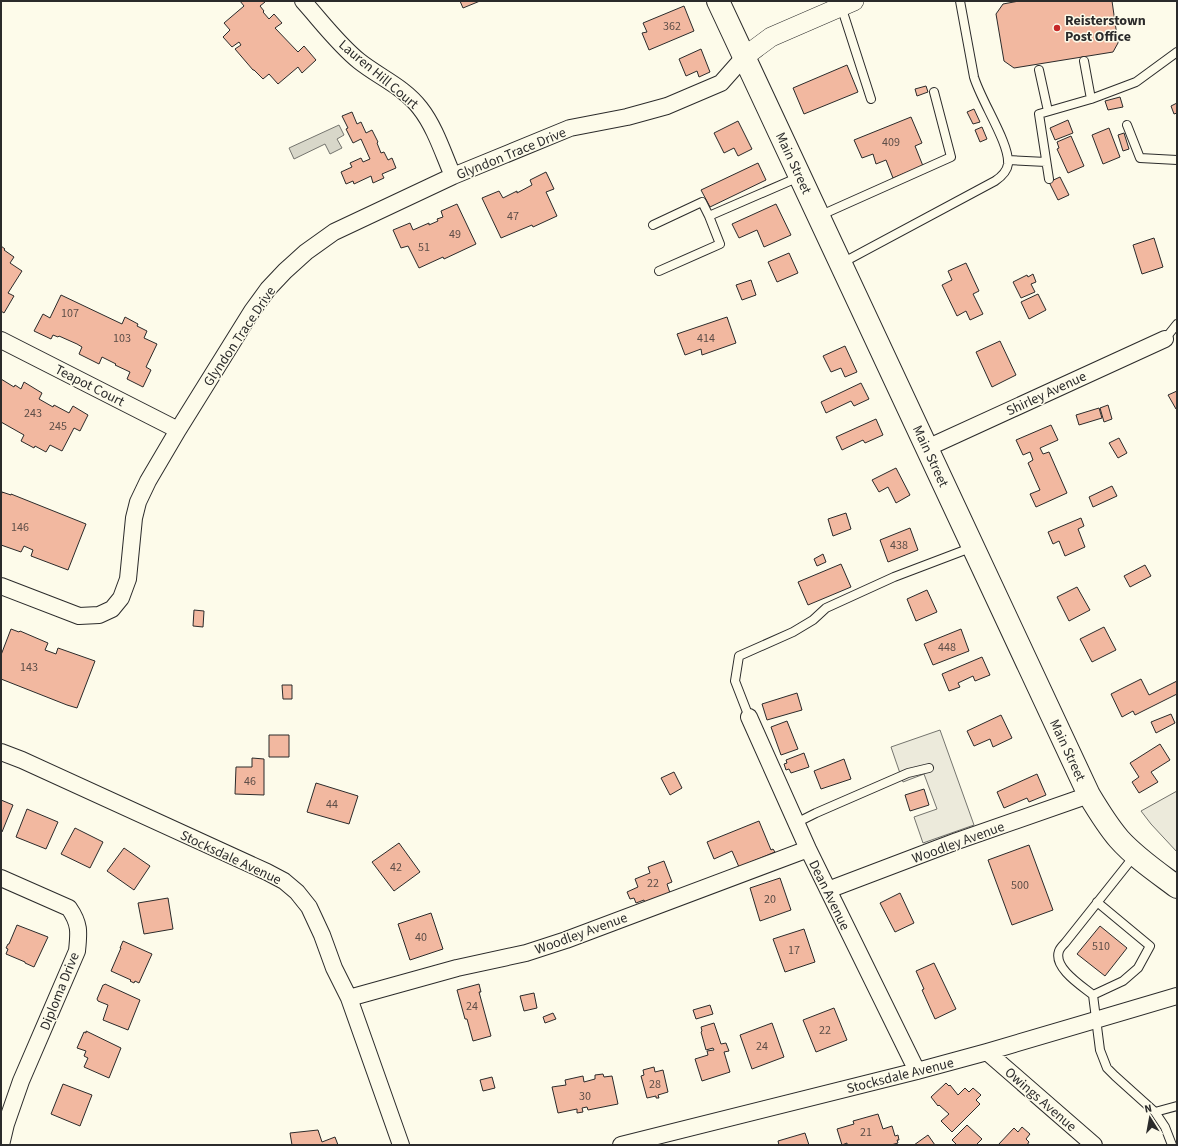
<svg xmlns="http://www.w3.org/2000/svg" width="1178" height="1146" font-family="'Source Sans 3',sans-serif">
  <rect width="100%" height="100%" fill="#fdfbea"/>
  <path fill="#eceadb" stroke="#74746e" d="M940,730L974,825L923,843L914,817L937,809L924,774L903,782L891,747Z
    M1177,791V852L1151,824L1141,811Z"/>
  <path fill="#d8d7c9" stroke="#74746e" d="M339,125L344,135L337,139L342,148L330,154L325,144L294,159L289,148Z"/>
  <path fill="#f2b8a0" stroke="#2b2b2b" d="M240,1H265V2L260,6L264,11L263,12L269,19L274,14L282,23L275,28L298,52L304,46L316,60L302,73L298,67L278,84L269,74L263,79L254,70H253L235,49L241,45L239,42L232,47L223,37L230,30L224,23L244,6Z
    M460,1H480L463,8Z
    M1019,1H1112L1118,43L1113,52L1014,68L1004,61L996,14L1003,4Z
    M684,6L694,31L649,50L642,33L647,32L643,23Z
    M701,49L710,72L699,77L697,71L686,76L679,59Z
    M847,65L858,92L804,114L793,88Z
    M926,86L928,92L917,96L915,89Z
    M1120,97L1123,107L1108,110L1105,101Z
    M1177,103V113L1174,114L1171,106Z
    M974,109L980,122L973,124L967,112Z
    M352,112L357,124L361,122L366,133L372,130L378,142L377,143L381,153L384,152L388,160L392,158L396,168L382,174L384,178L373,183L371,176L354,184L353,181L346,184L341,172L352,167L350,163L361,158L363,162L370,159L361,139L353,143L346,129L348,128L342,116Z
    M911,117L922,143L915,146L923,166L893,178L886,160L876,164L873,154L862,158L854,140Z
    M1068,120L1073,133L1055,140L1050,128Z
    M738,121L752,149L738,156L734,148L724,153L714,133Z
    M982,127L987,139L980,142L975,130Z
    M1109,128L1120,157L1103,164L1092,135Z
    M1124,133L1129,149L1123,151L1118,135Z
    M1071,136L1084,166L1068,173L1057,149L1059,148L1057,142Z
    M758,163L766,180L710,207L701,190Z
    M546,172L554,189L546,192L557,216L533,227L532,225L501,238L482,198L499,191L503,198L517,191V193L532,185L530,180Z
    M1060,177L1069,195L1058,200L1049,182Z
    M457,204L476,244L444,259L443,257L419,268L408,246L401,248L393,230L410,223L413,230L429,223V225L438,221L437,219L443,217L441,211Z
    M776,204L791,235L764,247L757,230L739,238L732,224Z
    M1154,238L1163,267L1142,274L1133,245Z
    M1,246L5,249L4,250L14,257L10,263L22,271L8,293L14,296L4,313L1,311Z
    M789,253L798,273L777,282L768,262Z
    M966,263L979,291L973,294L983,314L970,320L966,311L957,316L942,285L952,280L948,271Z
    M1033,274L1036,282L1031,284L1035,292L1021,298L1013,282L1027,275L1028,277Z
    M751,280L756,295L742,300L736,285Z
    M1038,294L1046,310L1029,319L1021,302Z
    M61,295L122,324L125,317L138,324L137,326L147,331L144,338L157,344L146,367L151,370L143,387L127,379L130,372L115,365L116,364L102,357L99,364L79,354L82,347L77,344L59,336L58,337L53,335L51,339L34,331L43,314L50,318Z
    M727,317L736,343L702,355L701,349L685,355L677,334Z
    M1000,341L1016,375L992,387L976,352Z
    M845,346L857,372L845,377L841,368L831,372L823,356Z
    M1,379L14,387L15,385L21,389L24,382L42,393L39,399L53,407L54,405L69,413L73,406L88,415L80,431L74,428L62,451L50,445L46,452L35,446L34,448L21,441L24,435L1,422Z
    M861,383L869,399L854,406L851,401L826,413L821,402Z
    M1177,391V409H1176L1168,395Z
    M1108,405L1112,419L1104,422L1100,408Z
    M1099,408L1102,418L1079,425L1076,415Z
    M876,419L883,435L865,443L863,440L842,450L836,437Z
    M1051,425L1058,440L1040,448L1043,454L1049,452L1067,493L1036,507L1030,494L1040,490L1028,463L1033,460L1030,452L1023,455L1016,440Z
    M1119,438L1127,453L1118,458L1109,443Z
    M896,468L910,495L896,503L888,487L879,492L872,480Z
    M1112,486L1117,496L1093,507L1089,497Z
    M2,492L11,495V494L86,524L68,570L31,556L33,550L24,546L21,552L1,545V496Z
    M846,513L851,529L833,536L828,519Z
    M1081,518L1084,526L1078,529L1085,547L1065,556L1059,541L1053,544L1048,532Z
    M910,528L918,550L888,562L880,540Z
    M823,554L826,562L817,566L814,559Z
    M841,564L851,587L808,605L798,582Z
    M1145,565L1151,576L1130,587L1124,576Z
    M1077,587L1090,610L1069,621L1057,597Z
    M927,590L937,612L916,621L907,599Z
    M194,610L204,611L203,627L193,626Z
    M1104,627L1116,650L1092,662L1080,639Z
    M11,629L19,632L20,631L48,643L45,650L56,654L58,648L95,661L77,708L67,705L1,679V655Z
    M961,629L969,651L933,665L924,644Z
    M982,657L990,675L975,681L973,676L958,683L960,687L949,691L942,674Z
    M1141,679L1149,695L1177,681V694L1135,715L1133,711L1122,717L1111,694Z
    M282,685H292V699H283Z
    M797,693L802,710L767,720L762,704Z
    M1171,714L1175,723L1156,733L1151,722Z
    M1001,715L1012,738L993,747L990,739L974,746L967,731Z
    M787,721L798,749L781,755L771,727Z
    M269,735H289V757H269Z
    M1160,744L1170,760L1151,772L1158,782L1139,793L1132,782L1139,777L1130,763Z
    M804,753L809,767L791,773L789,769L786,770L784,764L787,763L786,760Z
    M252,758L264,759V795L235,794L236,767H252Z
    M844,759L851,779L821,789L814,771Z
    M674,772L682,788L670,795L661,778Z
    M1037,774L1046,795L1029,802L1027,798L1004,808L997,792Z
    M316,783L358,796L349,824L307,812Z
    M924,789L929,805L910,811L905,795Z
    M1,800L13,805L2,832H1Z
    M27,809L58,822L46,849L16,837Z
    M759,821L771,850L773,849L775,852L739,867L732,851L714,859L707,842Z
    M75,828L103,842L90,868L61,854Z
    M399,843L420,872L394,891L372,862Z
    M1029,845L1053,910L1012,925L988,860Z
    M124,848L150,866L134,890L107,871Z
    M664,861L672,882L667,884L670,893L645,903L644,900L636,903L634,898L630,899L627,892L638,887L635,879L650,873L648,867Z
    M780,878L791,910L760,921L750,888Z
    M900,893L914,923L895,932L880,903Z
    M168,898L173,929L144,934L138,903Z
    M431,913L443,949L410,960L398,924Z
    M17,925L48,937L34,967L25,963V962L6,954L8,949L6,948L8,944H9Z
    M1100,926L1127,948L1105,976L1077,954Z
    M804,929L815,962L785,972L773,939Z
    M123,941L152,954L139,983L135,981L134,983L130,981L131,980L111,971L121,948H120Z
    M934,963L956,1009L935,1019L922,990L924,989L916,971Z
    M105,984L140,1000L128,1030L103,1020L108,1005L98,1001L97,999L103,985H104Z
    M479,984L481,992H479L491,1036L473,1041L467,1019H465L457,990Z
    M534,993L537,1008L524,1011L520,996Z
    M710,1005L713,1014L696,1019L693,1010Z
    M834,1008L847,1040L816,1052L803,1020Z
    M553,1013L556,1019L545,1023L543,1017Z
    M714,1023L721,1044L726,1043L729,1051L724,1052L730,1072L702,1081L695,1059L708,1055L707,1051L714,1050L713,1048L706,1050L701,1032L702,1031L701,1027Z
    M772,1023L784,1057L752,1069L740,1035Z
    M86,1031L121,1048L109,1078L84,1067L88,1058L84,1056L86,1051L77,1048L84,1032L86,1033Z
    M654,1067L655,1072L663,1070L668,1092L658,1095L659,1098H656V1096L647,1098L641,1076L644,1075L643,1070Z
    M603,1074L604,1077L612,1076L618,1104L588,1110L587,1107L582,1108L583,1112L577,1113V1109L558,1113L552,1087L566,1085L565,1080L583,1076L584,1082L595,1079V1075Z
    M492,1077L495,1088L483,1091L480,1080Z
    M946,1083L949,1086L950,1085L958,1095L965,1088L969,1092L973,1088L981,1095L976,1100L980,1104L952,1132L941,1121L949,1114L939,1105L938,1106L931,1097Z
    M63,1084L92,1095L80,1126L51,1114Z
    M878,1114L883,1129L892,1126L895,1136L898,1135L899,1140H897L898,1143L891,1145H847V1143L842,1145L837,1129L854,1124L853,1121Z
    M967,1125L982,1139L976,1145H957L952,1140Z
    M1022,1127L1030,1134L1026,1139L1029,1142L1027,1145H998L1014,1128L1018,1132Z
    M318,1130L322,1142L335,1137L338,1145H292L290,1133Z
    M805,1133L809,1145H779L778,1141Z
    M928,1135L935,1145H914Z"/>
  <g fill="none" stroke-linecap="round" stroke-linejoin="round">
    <defs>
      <path id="service" d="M841,6L871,99
        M1084,61L1091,99
        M1039,70L1048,111
        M1127,125L1140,158L1177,160
        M1008,160L1046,162
        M1049,179L1039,114L1091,99L1136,82L1177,52
        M819,216L951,157L934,92
        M653,225L702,202L709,216L799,177
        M842,263L995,181C1001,177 1007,172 1008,164C1010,144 981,101 974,77L960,1
        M659,271L720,244L709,216
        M1165,339L1177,324
        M749,717L735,681L739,656L793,632L813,620L826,608L894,577L973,547
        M796,823L816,813L908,773L929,768
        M1135,855L1065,943C1063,945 1060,948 1059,951C1053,968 1082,986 1093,995L1100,1050L1107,1068L1115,1076L1155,1112L1177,1106
        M1093,995L1123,981L1138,968L1150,946L1097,902
        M1155,1112L1165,1127L1172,1145"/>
      <path id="minor" d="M303,1C321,21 338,44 359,61C379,77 404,87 420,108C435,127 443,153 453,176
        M1,340L178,430
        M927,448L1165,339
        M1,586L79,616L99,615L112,609L121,598L128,579L134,518L138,502L148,481L178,430L252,311L268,289L285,271L306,252L334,232L453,176L570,128L627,117L667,106L721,83L744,57
        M749,717L808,849L917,1071
        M1,752L22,760L267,872L284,881L297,892L309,907L322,935L334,968L349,998L401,1145
        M1,878L69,908C80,924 79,932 77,951L21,1081L6,1124L1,1145
        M828,890L957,841L1089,795
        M349,998L457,968L526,953L566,940L808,849
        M987,1052L1094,1145
        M621,1145L917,1071L987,1052L1177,996"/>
      <path id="tertiary" d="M744,57L771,37L854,1"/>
      <path id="primary" d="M718,1L1089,795C1098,810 1107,825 1119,839C1136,858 1157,872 1177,887"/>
    </defs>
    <use href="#service" stroke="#2b2b2b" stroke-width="10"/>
    <use href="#minor" stroke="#2b2b2b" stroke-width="18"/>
    <use href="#tertiary" stroke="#2b2b2b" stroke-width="20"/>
    <use href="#primary" stroke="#2b2b2b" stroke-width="24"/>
    <use href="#service" stroke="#fdfbea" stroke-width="8"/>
    <use href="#minor" stroke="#fdfbea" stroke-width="16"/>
    <use href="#tertiary" stroke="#fdfbea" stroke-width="19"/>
    <use href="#primary" stroke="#fdfbea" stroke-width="22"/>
  </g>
  <circle fill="#c62828" stroke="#fdfbea" stroke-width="1.5" cx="1057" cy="28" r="4"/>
  <g text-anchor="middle" stroke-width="3" stroke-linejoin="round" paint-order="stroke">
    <g font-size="12" fill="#5d4e48">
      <text x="672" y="30">362</text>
      <text x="891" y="146">409</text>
      <text x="513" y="220">47</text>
      <text x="455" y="238">49</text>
      <text x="424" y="251">51</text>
      <text x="70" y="317">107</text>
      <text x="122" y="342">103</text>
      <text x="706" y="342">414</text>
      <text x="33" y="417">243</text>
      <text x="58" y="430">245</text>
      <text x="20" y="531">146</text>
      <text x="899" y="549">438</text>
      <text x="947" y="651">448</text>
      <text x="29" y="671">143</text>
      <text x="250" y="785">46</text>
      <text x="332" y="808">44</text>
      <text x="396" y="871">42</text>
      <text x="653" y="887">22</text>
      <text x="1020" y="889">500</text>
      <text x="770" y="903">20</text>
      <text x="421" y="941">40</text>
      <text x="1101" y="950">510</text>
      <text x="794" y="954">17</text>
      <text x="472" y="1010">24</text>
      <text x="825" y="1034">22</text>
      <text x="762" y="1050">24</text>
      <text x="655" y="1088">28</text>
      <text x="585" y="1100">30</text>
      <text x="866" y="1136">21</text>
    </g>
    <g font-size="14" font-weight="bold" fill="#2b2b2b" stroke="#fdfbea" text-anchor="start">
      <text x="1065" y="25">Reisterstown<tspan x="1065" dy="16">Post Office</tspan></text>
    </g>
    <g font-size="14" fill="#2b2b2b" stroke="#fdfbea">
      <text transform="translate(379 74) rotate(40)" y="5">Lauren Hill Court</text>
      <text transform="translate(511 153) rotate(-22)" y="5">Glyndon Trace Drive</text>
      <text transform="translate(794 163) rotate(65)" y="5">Main Street</text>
      <text transform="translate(239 336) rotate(-56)" y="5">Glyndon Trace Drive</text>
      <text transform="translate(90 385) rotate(27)" y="5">Teapot Court</text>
      <text transform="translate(1046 393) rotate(-25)" y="5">Shirley Avenue</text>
      <text transform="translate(931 456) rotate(65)" y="5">Main Street</text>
      <text transform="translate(1068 750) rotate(65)" y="5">Main Street</text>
      <text transform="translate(958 842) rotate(-20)" y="5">Woodley Avenue</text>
      <text transform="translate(231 857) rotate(25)" y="5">Stocksdale Avenue</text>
      <text transform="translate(830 895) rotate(64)" y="5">Dean Avenue</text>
      <text transform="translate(581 933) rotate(-20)" y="5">Woodley Avenue</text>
      <text transform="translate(59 991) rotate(-68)" y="5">Diploma Drive</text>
      <text transform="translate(900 1075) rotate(-14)" y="5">Stocksdale Avenue</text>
      <text transform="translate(1041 1099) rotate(41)" y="5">Owings Avenue</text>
    </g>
  </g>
  <rect width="1178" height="1146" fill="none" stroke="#2b2b2b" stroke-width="4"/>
  <g transform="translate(1150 1118) rotate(349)" stroke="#fdfbea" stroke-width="3" paint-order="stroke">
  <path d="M0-3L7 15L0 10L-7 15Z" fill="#2b2b2b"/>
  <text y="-6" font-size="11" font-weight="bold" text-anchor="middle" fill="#2b2b2b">N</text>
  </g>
</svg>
